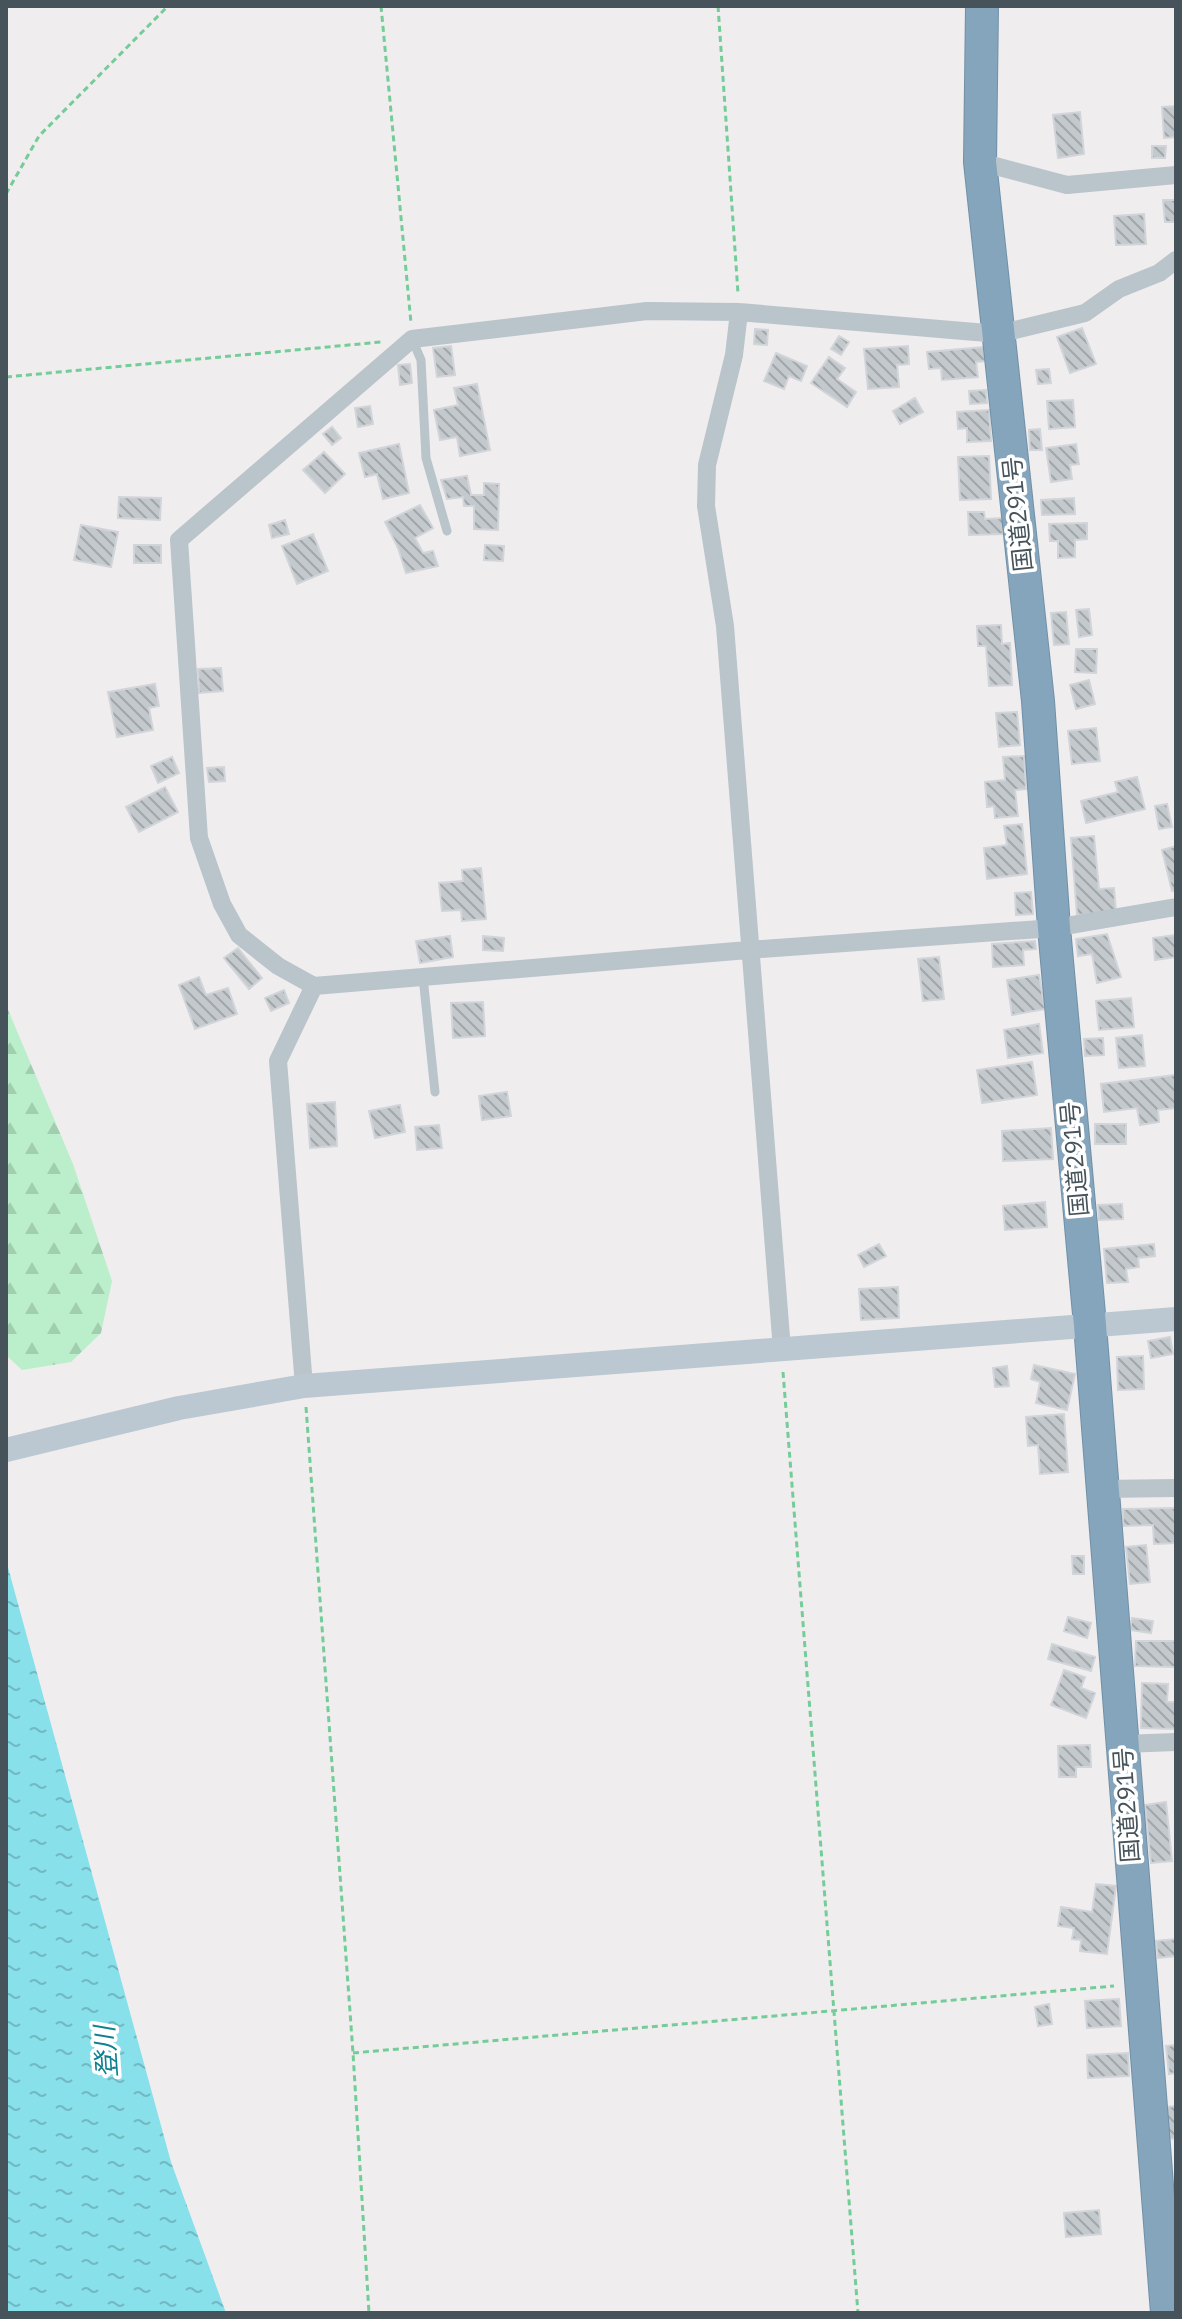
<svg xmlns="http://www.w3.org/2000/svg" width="1182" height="2319" font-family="'IBM Plex Sans','Noto Sans JP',sans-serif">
  <defs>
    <pattern id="forest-firs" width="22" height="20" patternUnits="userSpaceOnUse" patternTransform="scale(2)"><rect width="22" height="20" fill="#bbeeca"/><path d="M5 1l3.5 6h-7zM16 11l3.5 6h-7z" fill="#a2ceb0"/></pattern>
    <pattern id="water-ripples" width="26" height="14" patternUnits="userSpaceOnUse" patternTransform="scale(2)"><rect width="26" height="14" fill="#88e0eb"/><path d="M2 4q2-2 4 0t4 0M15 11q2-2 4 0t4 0" fill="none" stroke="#71b8c1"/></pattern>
    <pattern id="building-back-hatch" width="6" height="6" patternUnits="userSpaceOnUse" patternTransform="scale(2)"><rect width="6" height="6" fill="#c4c9cd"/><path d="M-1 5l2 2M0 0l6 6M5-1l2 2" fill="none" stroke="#a1a6a9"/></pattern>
  </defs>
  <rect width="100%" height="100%" fill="#f0edee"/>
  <path fill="url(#forest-firs)" d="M6,1005L73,1164L112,1281L101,1333L71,1362L22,1370L6,1355Z"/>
  <path fill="url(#water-ripples)" d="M6,1560L171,2162L226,2313H6Z"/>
  <path fill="url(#building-back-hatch)" stroke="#d1d4d9" stroke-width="2" d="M1176,106V137L1164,138L1162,107Z
    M1080,112L1084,154L1058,158L1053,115Z
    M1152,146H1166L1165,158H1152Z
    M1163,200H1176V222H1165Z
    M1144,214L1146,244L1116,245L1114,216Z
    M1082,328L1096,364L1070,373L1057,337Z
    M755,329L768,330L767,345L754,344Z
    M839,336L849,342L841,355L831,349Z
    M451,346L455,375L437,377L433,348Z
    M908,346L909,364L897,365L899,387L868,389L864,349Z
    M984,347L985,361L976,362L978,377L942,380L941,368L929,369L927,352Z
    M776,353L807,366L801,381L789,376L784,389L764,381Z
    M829,357L845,368L837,379L856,392L847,407L811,383Z
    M410,364L412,383L400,385L398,365Z
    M1049,369L1051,383L1038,384L1036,370Z
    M477,384L490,450L460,456L457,437L440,440L434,410L458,405L454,388Z
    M986,390L987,403L970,404L969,391Z
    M915,398L923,412L900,424L893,411Z
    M1073,400L1075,427L1049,429L1047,401Z
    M370,406L373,424L358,427L355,408Z
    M989,410L991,441L967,442V428L958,429L957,412Z
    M332,427L341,438L332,445L323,434Z
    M1040,429L1042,450H1030L1029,430Z
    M399,444L409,493L383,499L377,474L365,477L359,453Z
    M1076,444L1079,464L1070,465L1072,479L1051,482L1046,448Z
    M324,452L345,474L325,493L303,470Z
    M989,456L991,499L960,500L958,457Z
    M467,476L471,495H484V483L499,484L498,530L474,529V506H464L463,497L447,499L441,480Z
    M119,497L161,498L160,520L118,518Z
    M1074,498L1075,514L1042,515L1041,500Z
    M420,505L433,528L415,538L423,553L433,551L438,566L406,573L398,548L385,522Z
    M968,512H984L985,519L1003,518V534L969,535Z
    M285,520L289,534L272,538L269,525Z
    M1087,523V539L1075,540V557L1058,558V541H1050L1049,524Z
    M81,525L118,532L111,567L74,560Z
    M313,534L328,571L297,584L282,546Z
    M134,545H161V563H134Z
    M485,545L504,546L503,561L484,560Z
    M1089,609L1092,635L1079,637L1076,610Z
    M1066,612L1069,644L1054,645L1051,613Z
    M1001,625L1002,644L1010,643L1012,685L989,686L986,646H978L977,626Z
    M1076,649H1097L1096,673L1075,672Z
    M221,668L223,691L199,693L198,669Z
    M1089,680L1095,704L1076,709L1070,685Z
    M155,684L159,706L149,708L153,730L117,737L108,692Z
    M1017,712L1020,745L999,747L996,713Z
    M1096,728L1100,761L1072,764L1068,731Z
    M1024,756L1026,789L1015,790L1018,816L995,818L994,806L987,807L985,782L1005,780L1003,757Z
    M172,757L179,773L158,783L151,766Z
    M224,767L225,781L209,782L207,768Z
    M1137,777L1145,809L1086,823L1081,801L1118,792L1115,782Z
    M165,787L178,812L139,832L126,807Z
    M1167,804L1172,827L1159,829L1155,806Z
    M1022,824L1027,874L987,879L984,848L1007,845L1004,826Z
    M1094,836L1099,889L1114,888L1116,912L1077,915L1071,838Z
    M1176,846V890L1172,891L1162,850Z
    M481,868L486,919L462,921L461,910L442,911L439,883L463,881L462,870Z
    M1031,892L1033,914L1016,915L1015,893Z
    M1107,934L1121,977L1097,983L1092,954L1078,956L1076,939Z
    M1176,935V957L1155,960L1153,938Z
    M450,936L453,957L420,963L416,941Z
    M483,936L504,938L503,951L483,950Z
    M1035,941L1036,949L1023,950L1024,965L993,967L992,944Z
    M238,948L262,978L249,989L224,958Z
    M939,957L944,999L923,1001L918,959Z
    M1039,975L1045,1009L1012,1015L1007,980Z
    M199,977L206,995L228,988L237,1014L195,1029L179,985Z
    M284,990L289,1003L271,1011L265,998Z
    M1131,998L1134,1027L1099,1030L1096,1001Z
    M483,1002L485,1036L453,1038L451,1003Z
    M1039,1024L1043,1053L1008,1058L1004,1030Z
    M1142,1035L1145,1066L1119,1068L1116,1038Z
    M1103,1038L1104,1055L1085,1056L1084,1039Z
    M1032,1062L1037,1095L982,1103L977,1070Z
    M1176,1075V1108L1158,1110L1159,1122L1140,1125L1137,1108L1104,1112L1101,1084Z
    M507,1092L511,1116L482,1120L479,1096Z
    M335,1102L337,1146L310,1148L307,1104Z
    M400,1105L405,1132L375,1138L369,1111Z
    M1095,1124H1126V1144H1095Z
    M439,1125L442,1148L417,1150L415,1127Z
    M1051,1128L1053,1159L1003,1161L1002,1131Z
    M1045,1202L1047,1227L1005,1230L1003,1206Z
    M1122,1204L1123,1219L1099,1220L1098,1205Z
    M879,1244L886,1256L864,1267L858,1255Z
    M1154,1244L1155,1256L1138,1258L1139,1267L1126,1269L1128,1282L1107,1283L1104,1249Z
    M898,1287L899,1318L861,1320L859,1289Z
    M1170,1337L1173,1354L1151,1358L1148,1341Z
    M1143,1356L1144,1389L1118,1390L1117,1357Z
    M1034,1365L1075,1374L1067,1410L1036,1403L1040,1382L1031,1379Z
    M1007,1366L1009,1386L995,1387L993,1368Z
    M1064,1414L1068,1472L1040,1474L1038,1445L1028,1446L1026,1417Z
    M1176,1508V1543L1154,1544L1153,1525L1123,1526V1509Z
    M1146,1545L1150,1582L1130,1584L1126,1547Z
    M1072,1556H1084V1574H1073Z
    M1068,1617L1091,1623L1087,1638L1064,1631Z
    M1132,1618L1153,1621L1151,1633L1130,1630Z
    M1136,1641H1175V1667L1135,1666Z
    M1052,1644L1095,1657L1091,1671L1048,1659Z
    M1064,1670L1085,1677L1081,1688L1095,1693L1086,1718L1051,1705Z
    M1142,1683L1168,1684L1167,1702H1176V1729L1141,1728Z
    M1090,1745L1091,1767H1076V1777H1059L1058,1746Z
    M1166,1802L1172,1861L1151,1863L1145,1805Z
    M1096,1884L1116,1886L1107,1954L1080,1951L1081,1940L1072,1939L1074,1928L1058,1926L1061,1907L1092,1912Z
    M1176,1939V1956L1158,1958L1156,1941Z
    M1119,1999L1121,2026L1087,2028L1085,2001Z
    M1049,2004L1052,2024L1038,2026L1035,2007Z
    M1176,2045V2073L1169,2074L1166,2046Z
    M1128,2053L1129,2076L1088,2078L1087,2055Z
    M1176,2106V2138L1168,2139L1165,2107Z
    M1099,2210L1101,2234L1066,2237L1064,2213Z"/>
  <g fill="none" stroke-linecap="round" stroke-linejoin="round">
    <defs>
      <path id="highway" d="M982,6L980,162L1038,701L1054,928L1090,1325L1167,2313"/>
    </defs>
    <use href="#highway" stroke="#7090a8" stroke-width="34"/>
    <path stroke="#74cc98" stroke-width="3" stroke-dasharray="6 4" stroke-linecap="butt" d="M381,6L411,323
      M718,6L738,293
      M6,194L39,136L168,6
      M6,377L381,342
      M783,1372L858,2313
      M306,1407L353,2053L369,2313
      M353,2053L1114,1986"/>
    <path stroke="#b9c4cb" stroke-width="9" d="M412,339L421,360L426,458L447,531
      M423,977L435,1092"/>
    <path stroke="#b9c4cb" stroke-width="18" d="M980,162L1067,185L1176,175
      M1176,260L1159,273L1119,289L1085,313L999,334L739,312L647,311L412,339L179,540L199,838L222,904L239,935L278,966L314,986L748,950L1054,928L1176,907
      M739,312L734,355L707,465L706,506L725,626L782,1350
      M304,1386L278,1061L314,986
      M1101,1489L1176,1488
      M1122,1744L1176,1742"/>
    <path stroke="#bbc8d2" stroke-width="24" d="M6,1450L179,1408L304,1386L1176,1319"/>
    <use href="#highway" stroke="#85a5bd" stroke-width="32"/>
  </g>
  <g text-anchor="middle" stroke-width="7" stroke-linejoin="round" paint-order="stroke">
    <g font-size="24" fill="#46535b" stroke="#fff">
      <text transform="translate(1018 514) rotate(-96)" y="8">国道291号</text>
      <text transform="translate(1075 1159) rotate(-95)" y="8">国道291号</text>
      <text transform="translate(1127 1805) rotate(-94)" y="8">国道291号</text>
    </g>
    <g font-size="26" font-style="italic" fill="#0e8190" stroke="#fff">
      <text transform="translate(106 2052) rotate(-94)" y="9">登川</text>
    </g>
  </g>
  <rect width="1182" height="2319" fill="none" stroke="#46535b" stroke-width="16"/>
</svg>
